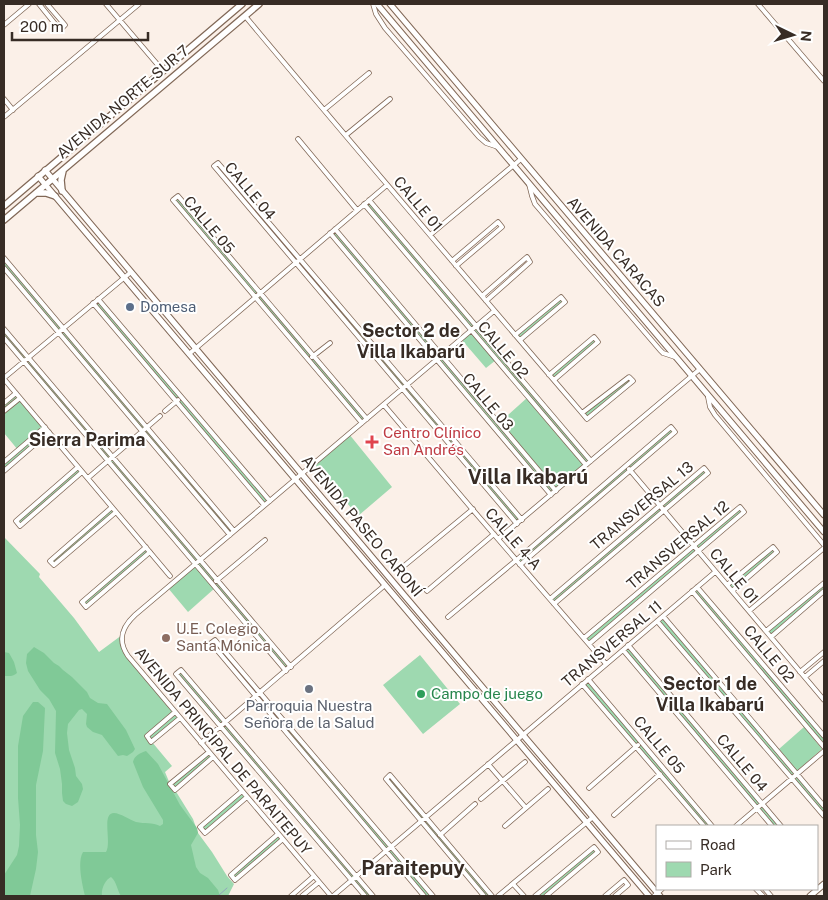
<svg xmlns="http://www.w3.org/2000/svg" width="828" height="900" font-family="'Public Sans',sans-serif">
  <rect width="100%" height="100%" fill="#fbf0e8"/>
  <path fill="#9ed9b0" d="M218,163L522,520L517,524L214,166Z
    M178,196L367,419L362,423L173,200Z
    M369,200L591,461L551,495L330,233L335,229L499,423L528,397L496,360L486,368L461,339L471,331L364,204Z
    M4,258L234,531L230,535L4,268Z
    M561,297L565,302L520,340L515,335Z
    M98,299L270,501L264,505L93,303Z
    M4,329L291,667L286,671L215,588L188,612L168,588L195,564L4,338Z
    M594,337L598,342L554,380L549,375Z
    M629,377L633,381L587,419L583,414Z
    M16,393L49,432L4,471V462L18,450L4,433V403Z
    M671,427L675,432L520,565L516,560Z
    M349,434L392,487L358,516L314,464Z
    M78,467L82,472L20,526L16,521Z
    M704,468L708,473L554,604L550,599Z
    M112,507L116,512L54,565L50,561Z
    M740,507L744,512L588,644L584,639Z
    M4,537L40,574L39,577L74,618L99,652L122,635L124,648L180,718L152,742L172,766L165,772L170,784L209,752L213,757L175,790L193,819L198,833L212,852L227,876L234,884L228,896H4Z
    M146,547L150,552L86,607L82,602Z
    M773,547L777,552L732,591L727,585Z
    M824,583V591L771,637L766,632Z
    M697,587L824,737V747L692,591Z
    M663,616L824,806V816L658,620Z
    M215,640L433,896H424L211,643Z
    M628,645L781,826H772L623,650Z
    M420,655L460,704L423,734L383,685Z
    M181,670L373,896H364L176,674Z
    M588,679L712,826H704L582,684Z
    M804,727L822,749L797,771L779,749Z
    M390,775L492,896H484L386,779Z
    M242,791L247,797L205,833L200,827Z
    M278,834L283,839L235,880L231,875Z
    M594,847L598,852L546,896H535Z"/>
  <path fill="#80c997" d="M34,647L44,653L54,663L59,666L63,670L72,677L87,692L90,698L98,703L107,704L126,730L135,749L133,752L127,756L123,755L118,756L102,735L93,732L87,727L86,724L87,714L82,709L79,710L68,724L67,733L69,750L75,768L76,776L82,784L83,789L78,802L72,806L66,804L63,801L62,793V784L60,769L55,753L56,711L49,699L40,690L28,671L26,663L27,654Z
    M4,652L9,653L14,662L17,673C13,677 9,676 4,676Z
    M33,702H38L45,708L43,751L36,785V835L38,852L36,869L30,896H4V875L17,855L19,846L20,825L18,798V746L23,716Z
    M146,751L158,764L180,805L197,828L198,833L191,845L196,867L200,873L208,878L218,890L220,896H121C117,890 117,882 111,877C105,880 101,889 102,896H85C82,884 77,862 83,852H106C112,842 101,813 114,813C120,813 130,820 136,822C145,824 152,822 160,826L163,824V820L143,787L133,762C134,756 140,753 146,751Z"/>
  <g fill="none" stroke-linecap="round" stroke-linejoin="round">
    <path stroke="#91a6bd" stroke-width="1" d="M218,896L227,888"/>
    <defs>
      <path id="minor" d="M39,4L60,30L65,25L47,4
        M106,4L163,71
        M373,4L376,14L385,28L479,137L486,143L498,147
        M758,4L824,81
        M245,16C356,149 469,281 582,413L587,419L633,381L629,377L582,413
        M4,25L29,4
        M4,99L13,110
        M324,110L369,73
        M4,117L139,4
        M346,135L390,99
        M298,139L357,210
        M529,184L532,196L535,204L660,350L663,353L675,357
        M369,200L591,461
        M364,204L586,465
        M335,229L556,491
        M330,233L551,495
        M430,235L521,159
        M4,258L234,531
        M452,261L498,222L502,227L456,266
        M4,268L230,535
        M482,296L527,257L530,262L486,301
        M98,299L270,501
        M93,303L264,505
        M4,329L291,667
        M515,335L561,297L565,302L520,340
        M4,338L286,671
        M189,354L387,185
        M312,357L330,343
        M549,375L594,337L598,342L554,380
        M4,378L131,272
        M4,379L170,576
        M708,397L710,407L715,415L824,545
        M4,403L16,393
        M384,405L479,517L606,664
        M4,411L20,398
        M165,411L178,400
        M362,423L173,200L178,196L367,419
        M4,462L45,427
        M78,467L16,521L20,526L82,472
        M629,469L824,700
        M4,471L49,432
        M88,478L160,416
        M112,507L50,561L54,565L116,512
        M517,524L214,166L218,163L522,520
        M498,539L700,369
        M146,547L82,602L86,607L150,552
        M404,566L473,509
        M216,581L265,540
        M727,585L773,547L777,552L732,591
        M697,587L824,736
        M427,591L494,534
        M692,591L824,747
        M550,599L704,468L708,473L554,604
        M749,611L824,548
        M663,616L824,806
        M448,617L520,557L671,427L675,432L520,565
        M657,621L824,816
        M766,631L824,583
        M771,637L824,591
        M584,638L740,507L744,512L589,644
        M628,645L781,826
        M623,650L772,826
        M800,672L824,652
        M805,677L824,661
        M588,679L712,826
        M582,684L704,826
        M175,712L147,736L151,742L180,718
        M201,743L385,585
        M209,752L170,784L175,790L213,757
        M488,764L526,808
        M589,788L638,745
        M242,791L200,827L205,833L247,797
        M481,799L525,762
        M614,815L660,774
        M505,826L548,789
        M736,826L824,751
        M278,834L231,875L235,880L283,839
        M440,835L475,804
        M513,884L524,896
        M756,889L763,896
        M765,889L771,896
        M291,896L314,876
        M302,896L319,882
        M331,896L128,656C117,640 122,627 135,615L494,311
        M333,896L715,572
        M365,896L176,674L181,670L373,896
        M424,896L211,643L215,640L433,896
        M484,896L386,779L390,775L492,896
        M498,896L593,817
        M535,896L594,847L598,852L546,896
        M605,896L624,880L628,885L615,896
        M654,896L662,889"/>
      <path id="tertiary" d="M377,4L824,532
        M390,4L824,515
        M45,170L404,595L660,896
        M38,176L649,896
        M810,896L824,884"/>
      <path id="secondary" d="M62,191L61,180L63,171
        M36,193H46L55,196
        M4,206L242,4
        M4,220L259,4"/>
    </defs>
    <use href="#minor" stroke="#816857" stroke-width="5.5"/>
    <use href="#tertiary" stroke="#816857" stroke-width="7"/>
    <use href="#secondary" stroke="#816857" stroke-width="8"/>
    <use href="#minor" stroke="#fff" stroke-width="4"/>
    <use href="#tertiary" stroke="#fff" stroke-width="5"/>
    <use href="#secondary" stroke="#fff" stroke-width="5.5"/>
  </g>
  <circle fill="#5c6f8a" stroke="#fff" stroke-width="2" cx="130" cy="307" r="5"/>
  <path fill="#e0444e" stroke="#fff" stroke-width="2" d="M369.5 434.5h5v5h5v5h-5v5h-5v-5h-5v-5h5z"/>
  <circle fill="#8d6e63" stroke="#fff" stroke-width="2" cx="166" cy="638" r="5"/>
  <circle fill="#6b7280" stroke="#fff" stroke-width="2" cx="309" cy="689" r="5"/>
  <circle fill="#2e9e5b" stroke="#fff" stroke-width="2" cx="421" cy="694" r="5"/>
  <g text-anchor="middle" stroke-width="4" stroke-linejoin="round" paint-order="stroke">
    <g font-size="15" fill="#372c25" stroke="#fff">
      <text transform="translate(123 102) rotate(-40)" y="5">AVENIDA NORTE-SUR 7</text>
      <text transform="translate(250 191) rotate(50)" y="5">CALLE 04</text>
      <text transform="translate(418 204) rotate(50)" y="5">CALLE 01</text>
      <text transform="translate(209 225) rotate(50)" y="5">CALLE 05</text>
      <text transform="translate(616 252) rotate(49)" y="5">AVENIDA CARACAS</text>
      <text transform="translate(503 350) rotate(50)" y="5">CALLE 02</text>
      <text transform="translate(488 402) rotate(50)" y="5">CALLE 03</text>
      <text transform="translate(642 506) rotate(-40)" y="5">TRANSVERSAL 13</text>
      <text transform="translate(362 526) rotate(50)" y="5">AVENIDA PASEO CARONÍ</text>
      <text transform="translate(513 539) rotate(49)" y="5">CALLE 4-A</text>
      <text transform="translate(678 545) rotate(-40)" y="5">TRANSVERSAL 12</text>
      <text transform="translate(734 576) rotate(50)" y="5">CALLE 01</text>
      <text transform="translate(612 644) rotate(-40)" y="5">TRANSVERSAL 11</text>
      <text transform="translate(769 654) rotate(50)" y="5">CALLE 02</text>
      <text transform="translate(659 745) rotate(50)" y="5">CALLE 05</text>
      <text transform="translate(223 751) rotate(50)" y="5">AVENIDA PRINCIPAL DE PARAITEPUY</text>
      <text transform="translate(742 763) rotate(50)" y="5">CALLE 04</text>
    </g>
    <g font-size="15" fill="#4e5e75" stroke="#fff" text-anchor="start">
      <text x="140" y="312">Domesa</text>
    </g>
    <g font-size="15" fill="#be3a42" stroke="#fff" text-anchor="start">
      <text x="383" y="438">Centro Clínico<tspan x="383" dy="17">San Andrés</tspan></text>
    </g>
    <g font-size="15" fill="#785e54" stroke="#fff" text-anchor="start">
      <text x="176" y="634">U.E. Colegio<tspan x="176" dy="17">Santa Mónica</tspan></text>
    </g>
    <g font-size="15" fill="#27864d" stroke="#fff" text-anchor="start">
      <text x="431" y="699">Campo de juego</text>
    </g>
    <g font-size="15" fill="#5b616d" stroke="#fff">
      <text x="309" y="711">Parroquia Nuestra<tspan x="309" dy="17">Señora de la Salud</tspan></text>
    </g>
    <g font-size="18" font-weight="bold" fill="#372c25" stroke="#fff">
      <text x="411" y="337">Sector 2 de<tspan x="411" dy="21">Villa Ikabarú</tspan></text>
      <text x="87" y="446">Sierra Parima</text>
      <text x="710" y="690">Sector 1 de<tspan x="710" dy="21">Villa Ikabarú</tspan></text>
    </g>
    <g font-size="20" font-weight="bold" fill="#372c25" stroke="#fff">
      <text x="528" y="484">Villa Ikabarú</text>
      <text x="413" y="875">Paraitepuy</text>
    </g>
  </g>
  <rect width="828" height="900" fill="none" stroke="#372c25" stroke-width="10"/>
  <rect x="656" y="825" width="162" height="65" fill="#ffffff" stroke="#afaba8"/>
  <rect x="666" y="841" width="25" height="8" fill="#ffffff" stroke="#afaba8"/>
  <text x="700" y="850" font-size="15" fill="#372c25">Road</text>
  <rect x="666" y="862" width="25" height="15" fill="#9ed9b0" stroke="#afaba8"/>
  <text x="700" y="875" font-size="15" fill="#372c25">Park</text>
  <g transform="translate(793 35) rotate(95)" stroke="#ffffff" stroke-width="4" paint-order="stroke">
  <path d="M0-4L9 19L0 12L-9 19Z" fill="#372c25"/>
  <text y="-8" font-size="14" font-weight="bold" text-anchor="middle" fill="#372c25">N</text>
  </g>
  <path d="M12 32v8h136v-8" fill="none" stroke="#372c25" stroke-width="2.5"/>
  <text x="20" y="32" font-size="15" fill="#372c25" stroke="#ffffff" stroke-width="4" paint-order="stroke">200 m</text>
</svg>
